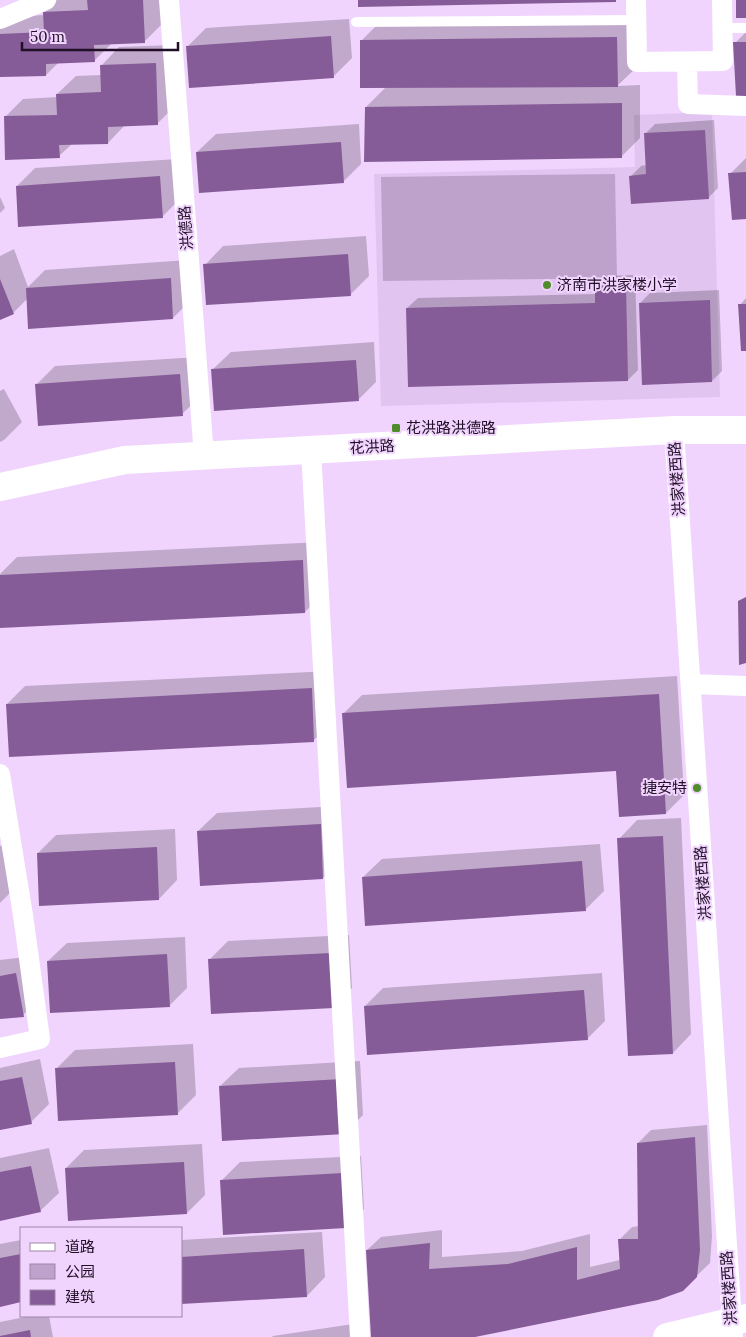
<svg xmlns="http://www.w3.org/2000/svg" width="746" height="1337" font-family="Lora,'Noto Sans SC',serif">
  <rect width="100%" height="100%" fill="#f0d4fd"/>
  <path fill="#e2c4f0" d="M712,112L720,397L381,406L374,174L635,167L634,115Z"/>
  <path fill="#bfa2cc" d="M615,174L617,278L383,281L381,177Z"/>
  <path fill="#0003" d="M57,0H162L163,23L144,42L112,43L94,61L59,62L46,75L0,76V27L10,17L44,15V12Z
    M349,19L352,58L333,77L187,47L206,28Z
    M635,19L636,68L617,86L640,85V138L622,156L366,107L386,87L361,41L380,22Z
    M746,32V95L735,43Z
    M173,45L176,105L157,124L125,125L108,143L72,144L59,156L5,117L23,99L58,97L57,94L76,76L101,75V66L119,47Z
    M714,120L718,188L708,198L631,176L641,166L647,165L645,134L655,124Z
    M359,124L361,164L343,182L197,152L216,134Z
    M746,158V218L730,174Z
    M178,159L181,198L163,216L17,186L35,168Z
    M0,197L5,208L0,213Z
    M366,236L369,276L350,295L205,265L223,246Z
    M14,249L28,287L45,270L188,260L191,300L173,318L28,298L13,313L0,318V256Z
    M635,275L638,370L628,380L407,308L418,298L596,294V286L606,276Z
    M719,290L722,371L712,381L640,303L650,293Z
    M746,298V350L740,305Z
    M374,342L376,382L358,400L212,370L231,352Z
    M198,357L201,396L182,414L37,384L55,366Z
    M4,389L22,422L4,440L0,442V391Z
    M321,542L323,593L305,612L1,627L0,574L17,557Z
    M330,671L332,722L314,740L7,704L25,686Z
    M677,676L684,795L666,813L618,770L343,714L362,695Z
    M338,806L341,860L323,878L198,831L217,813Z
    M681,818L691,1034L673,1053L619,839L637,820Z
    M175,829L177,880L159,899L38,853L56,835Z
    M11,844L17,886L0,903V846Z
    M600,844L604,891L585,910L363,877L382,859Z
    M349,935L352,988L334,1007L209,960L228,941Z
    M185,937L187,988L169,1006L48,961L67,943Z
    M34,956L41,997L23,1015L0,1018V960Z
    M602,973L605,1021L587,1039L365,1006L383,988Z
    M193,1044L196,1095L177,1114L57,1068L75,1050Z
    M40,1059L49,1104L31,1122L0,1129V1068Z
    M360,1061L363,1115L345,1133L220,1086L239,1068Z
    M707,1125L712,1236L710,1263L682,1290L469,1337H372L367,1250L381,1237L442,1230V1257L522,1251L590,1234V1267L620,1260L619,1240L632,1227L639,1226L638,1143L651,1130Z
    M202,1144L205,1195L187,1213L66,1168L84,1150Z
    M49,1148L59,1193L40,1211L0,1219V1158Z
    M361,1156L364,1209L346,1227L222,1180L240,1162Z
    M322,1232L325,1277L307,1296L181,1303V1240Z
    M21,1240V1301L0,1306V1244Z
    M30,1316H49L53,1337H0V1322Z
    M353,1324L355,1337H272L273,1336Z"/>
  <path fill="#855b98" d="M87,0H143L145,43L94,45L95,62L46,64V76L0,77V34L44,32L43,12L88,10Z
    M358,0H616V2L358,7Z
    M736,0H746V18H736Z
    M331,36L334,78L189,88L186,46Z
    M617,37L618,87L360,88V40Z
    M733,42H746V96H736Z
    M156,63L158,125L108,127V144L59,145L60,158L5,160L4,116L57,115L56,94L101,92L100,65Z
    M622,103V158L364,162L365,107Z
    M705,130L709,199L631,204L629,176L646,174L644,133Z
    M341,142L344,183L199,193L196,152Z
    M746,172V219L732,220L728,173Z
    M160,176L163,218L18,227L16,186Z
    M348,254L351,296L206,305L203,264Z
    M171,278L173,319L28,329L26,288Z
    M0,279L14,314L0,320Z
    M626,285L628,381L408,387L406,308L595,303V286Z
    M710,300L712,382L642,385L639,303Z
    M738,304H746V351H741Z
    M356,360L359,401L214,411L211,369Z
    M180,374L183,416L38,426L35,384Z
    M303,560L305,613L0,628V575Z
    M746,597V663L739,665L738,601Z
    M312,688L314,742L9,757L6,704Z
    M659,694L666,814L619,817L616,771L347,788L342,713Z
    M321,824L323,879L200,886L197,831Z
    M663,836L673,1054L628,1056L617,838Z
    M157,847L159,900L39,906L37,853Z
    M582,861L586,911L365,926L362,877Z
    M331,953L334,1008L211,1014L208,959Z
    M167,954L170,1007L50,1013L47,961Z
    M16,973L24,1017L0,1019V976Z
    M584,990L588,1040L367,1055L364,1006Z
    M175,1062L178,1115L58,1121L55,1068Z
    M22,1077L32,1124L0,1130V1081Z
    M342,1079L345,1134L222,1141L219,1086Z
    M695,1137L700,1250L697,1277L683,1291L658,1300L475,1337H371L366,1250L430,1243L429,1269L508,1264L577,1247V1280L620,1269L618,1239H638L637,1143Z
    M184,1162L187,1214L68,1221L65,1168Z
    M31,1166L41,1212L0,1221V1172Z
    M343,1173L346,1228L223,1235L220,1180Z
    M304,1249L307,1297L181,1304V1257Z
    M21,1254V1302L0,1307V1258Z
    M30,1330L31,1337H0V1336Z"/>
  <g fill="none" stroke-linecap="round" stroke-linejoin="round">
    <path stroke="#fff" stroke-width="10" d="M356,22L637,20
      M722,28H746"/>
    <path stroke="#fff" stroke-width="20" d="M169,0L204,456
      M636,0L637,62L723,61L722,0
      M0,19L46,0
      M687,62L688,104L746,106
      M674,430L733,1337
      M311,450L360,1337
      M691,684L746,686
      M0,774L23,915L40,1039L0,1048"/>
    <path stroke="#fff" stroke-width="28" d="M0,487L125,460L674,430H746"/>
    <path stroke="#fff" stroke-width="28" d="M667,1337L746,1318"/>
  </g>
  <g fill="#518c2a" stroke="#f0d4fd" stroke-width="2">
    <circle cx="547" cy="285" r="5"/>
    <rect x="391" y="423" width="10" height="10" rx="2.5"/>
    <circle cx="697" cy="788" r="5"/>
  </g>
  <g text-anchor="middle" stroke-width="4" stroke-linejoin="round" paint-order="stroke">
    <g font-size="15" fill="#200f27" stroke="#f0d4fd">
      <text transform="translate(186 228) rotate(-94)" y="5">洪德路</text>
      <text transform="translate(372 447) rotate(-3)" y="5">花洪路</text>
      <text transform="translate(677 479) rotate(-94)" y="5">洪家楼西路</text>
      <text transform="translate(703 883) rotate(-94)" y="5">洪家楼西路</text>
      <text transform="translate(729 1288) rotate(-94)" y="5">洪家楼西路</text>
    </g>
    <g font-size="15" fill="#200f27" stroke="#f0d4fd" text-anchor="start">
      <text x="557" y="290">济南市洪家楼小学</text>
      <text x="406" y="433">花洪路洪德路</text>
      <text x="687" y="793" text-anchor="end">捷安特</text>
    </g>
  </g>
  <rect x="20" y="1227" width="162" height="90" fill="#f0d4fd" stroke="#9d85a7"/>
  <rect x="30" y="1243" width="25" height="8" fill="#ffffff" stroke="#9d85a7"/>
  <text x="65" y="1252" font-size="15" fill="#200f27">道路</text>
  <rect x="30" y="1264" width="25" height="15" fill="#bfa2cc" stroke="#9d85a7"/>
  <text x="65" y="1277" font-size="15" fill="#200f27">公园</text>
  <rect x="30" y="1290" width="25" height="15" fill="#855b98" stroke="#9d85a7"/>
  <text x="65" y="1302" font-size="15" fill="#200f27">建筑</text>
  <path d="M22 42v8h156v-8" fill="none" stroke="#200f27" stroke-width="2.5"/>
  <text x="30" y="42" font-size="15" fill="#200f27" stroke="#f0d4fd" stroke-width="4" paint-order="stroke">50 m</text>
</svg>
